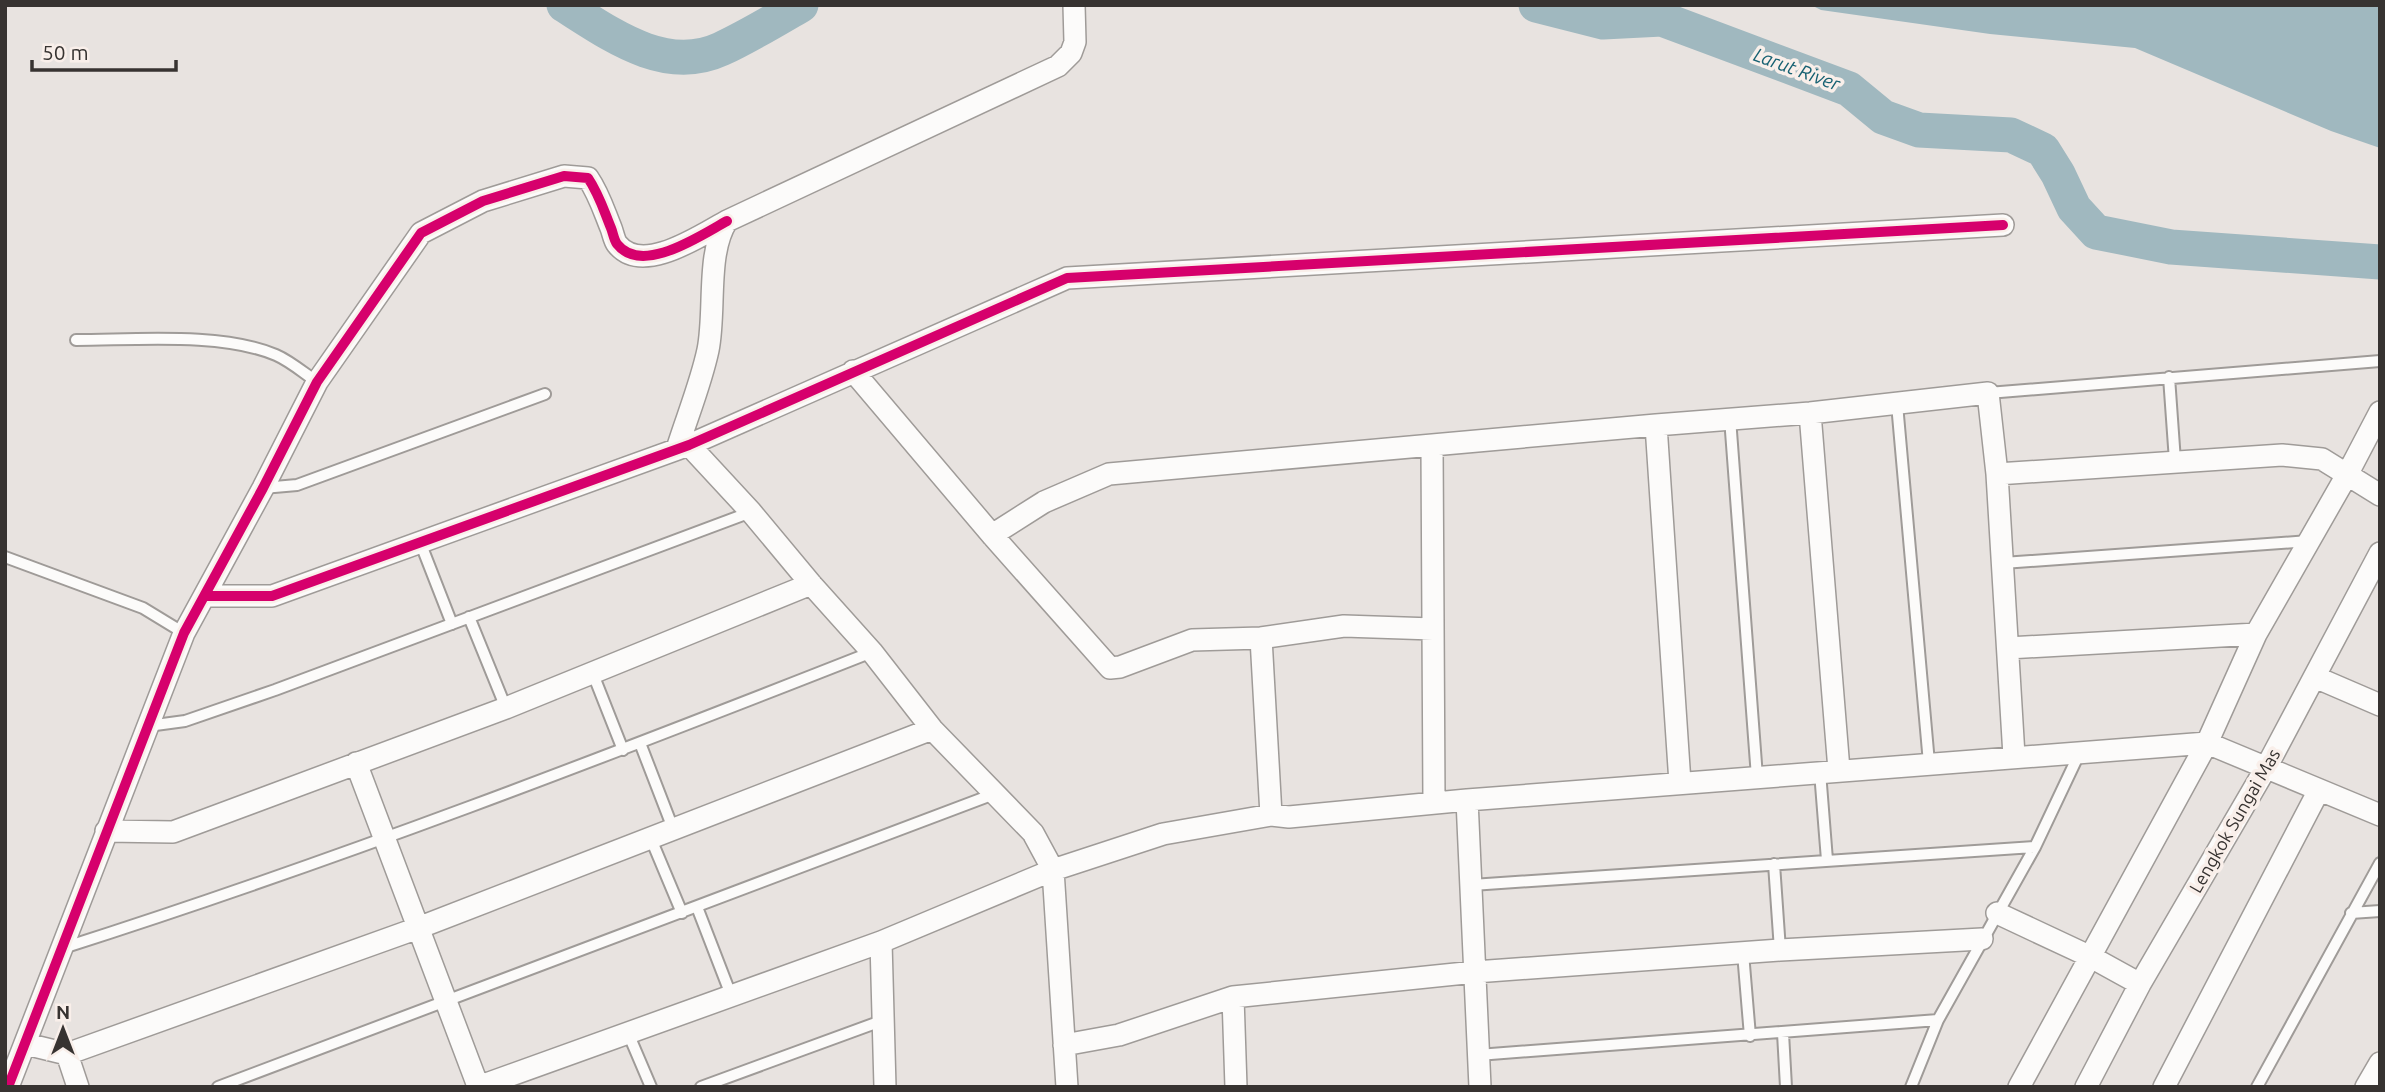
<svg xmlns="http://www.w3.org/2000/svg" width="2385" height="1092" font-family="Ubuntu,sans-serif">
  <rect width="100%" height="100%" fill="#e8e3e0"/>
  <path fill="#a0b8bf" d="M1811,5H2380V148L2331,131L2135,48L1990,34L1821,10Z"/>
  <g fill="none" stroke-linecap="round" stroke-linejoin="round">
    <path stroke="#a0b8bf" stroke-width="35" d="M564,5C610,34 665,75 721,49C749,36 775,20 801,5
      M1536,5L1603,22L1662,19L1849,89L1883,117L1919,130L2011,135L2043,150L2058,174L2074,208L2096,232L2171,247L2380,262"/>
    <defs>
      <path id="service" d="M76,340C135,340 222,332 276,355C290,361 304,373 317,382
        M2169,377L2175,461
        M1988,393L2380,361
        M1897,404L1929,763
        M1730,418L1757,777
        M263,488L297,485L545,394
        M420,542L452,624
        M5,557L143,608L184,633
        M2003,563L2309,541
        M469,617L506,708
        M593,674L623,750
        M148,726L185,721L275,690L751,512
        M640,743L674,831
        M1820,772L1827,860
        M651,839L682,913
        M1774,864L1780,950
        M1472,885L2035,847
        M697,907L731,995
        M2351,913L2380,911
        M63,948C336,861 605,757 872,652
        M1743,953L1750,1036
        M628,1033L651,1087
        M1783,1033L1786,1087
        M1478,1055L1938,1020
        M218,1087L994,794
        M701,1087L884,1020
        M1911,1087L1938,1020L2035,847L2080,752
        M2257,1087L2380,863"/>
      <path id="minor" d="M853,371L992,535L1110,668L1120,667L1192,640L1261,638L1344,626L1433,629
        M1810,413L1839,770
        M689,445L751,512L811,584L872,652L932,729L1033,833L1053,870L1067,1087
        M1432,446L1434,802
        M677,449C687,417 701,383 708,350C716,311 706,253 727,221L1058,66L1071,53L1075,42L1074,5
        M1997,474L2282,455L2322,459L2380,495
        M992,535L1044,502L1109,474L1656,425
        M205,596H272L689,445L1067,278L2003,225
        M1261,638L1271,815
        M2008,648L2256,634
        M2315,677L2380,705
        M356,763L478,1086
        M1680,783L1656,425L1810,413L1988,393L1997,474L2014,756
        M106,831L173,832L506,708L811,584
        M1997,913L2091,957L2140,984
        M881,942L885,1087
        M1233,997L1236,1087
        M26,1044L67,1054L418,928L932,729
        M1064,1045L1119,1035L1233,997L1475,972L1780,950L1982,939
        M67,1054L78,1087
        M8,1087L184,633L263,488L317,382L421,233L483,201L564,176L588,178C599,194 604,211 611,228C613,233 614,240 617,244C642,276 701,235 727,221
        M478,1087L881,942L1053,870L1163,834L1271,815L1289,817L1467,800
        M1480,1087L1467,800L2207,743L2380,815
        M2019,1087L2207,743L2256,634L2348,473L2380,412
        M2086,1087L2140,984L2267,766L2380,553
        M2164,1087L2319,790
        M2366,1087L2380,1063"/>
    </defs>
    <use href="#service" stroke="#9f9b98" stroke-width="14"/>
    <use href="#minor" stroke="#9f9b98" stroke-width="24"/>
    <use href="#service" stroke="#fcfbfa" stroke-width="10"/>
    <use href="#minor" stroke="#fcfbfa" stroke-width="21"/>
    <defs>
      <path id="cycleway" d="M205,596H272L689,445L1067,278L2003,225
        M8,1087L184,633L263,488L317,382L421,233L483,201L564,176L588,178C599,194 604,211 611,228C613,233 614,240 617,244C642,276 701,235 727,221"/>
    </defs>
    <use href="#cycleway" stroke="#f9efea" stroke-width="15"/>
    <use href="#cycleway" stroke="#d6006c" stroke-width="10"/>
  </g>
  <g text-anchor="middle" stroke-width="7" stroke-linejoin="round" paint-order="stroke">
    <g font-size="18" fill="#373331" stroke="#f9efea">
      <text transform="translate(2235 821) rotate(-60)" y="6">Lengkok Sungai Mas</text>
    </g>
    <g font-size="19" font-style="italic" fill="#176172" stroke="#f9efea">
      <text transform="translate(1797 69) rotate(20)" y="7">Larut River</text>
    </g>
  </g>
  <rect width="2385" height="1092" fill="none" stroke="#373331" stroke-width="14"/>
  <g transform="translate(63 1029)" stroke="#f9efea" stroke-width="5" paint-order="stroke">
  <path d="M0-5L12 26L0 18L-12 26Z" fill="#373331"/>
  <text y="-10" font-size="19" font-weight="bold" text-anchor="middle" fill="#373331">N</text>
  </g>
  <path d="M32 60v10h144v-10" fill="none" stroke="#373331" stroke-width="3.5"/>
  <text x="42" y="60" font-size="21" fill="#373331" stroke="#f9efea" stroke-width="5" paint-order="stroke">50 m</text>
</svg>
